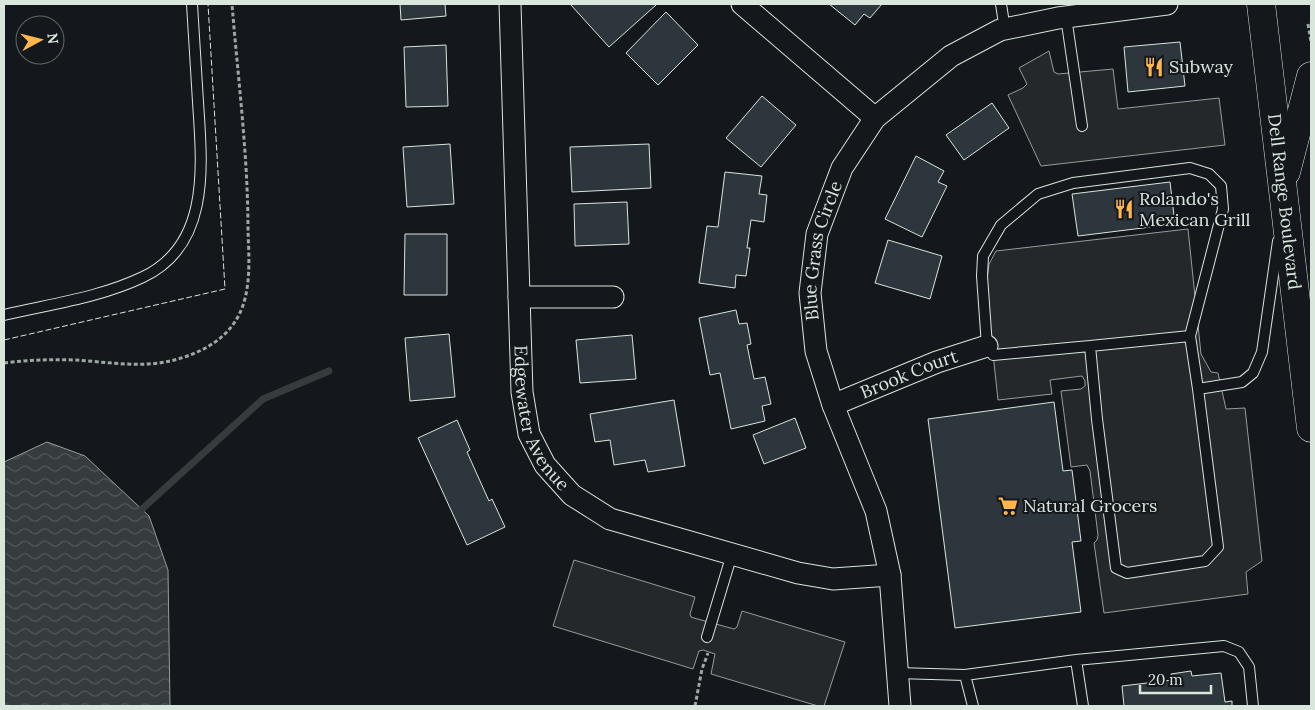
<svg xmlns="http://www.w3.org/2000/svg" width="1315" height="710" font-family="Lora,serif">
  <defs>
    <pattern id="water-waves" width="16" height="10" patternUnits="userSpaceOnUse" patternTransform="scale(1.25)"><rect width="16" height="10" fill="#363b3e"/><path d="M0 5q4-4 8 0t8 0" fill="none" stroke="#525759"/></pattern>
  </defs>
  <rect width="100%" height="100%" fill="#14181c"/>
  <path fill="#24282b" stroke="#939e99" d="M1049,51L1054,72L1058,74L1113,69L1118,109L1219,98L1225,145L1041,166L1008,95L1023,88L1027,84L1019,68Z
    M1188,229L1201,354L1211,372L1218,373L1226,409L1245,408L1262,561L1246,572L1248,594L1104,613L1094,543L1097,540L1098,535L1090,471L1087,465L1071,467L1061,391L1081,389L1085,386V381L1082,376L1050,380L1052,394L998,400L986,289L989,264L996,251Z
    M574,560L695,597L690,614L691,617L694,618L734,629L737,627L742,611L845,642L824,706H818L711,674L715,654L703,650L699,651L693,669L553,626Z"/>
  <path fill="url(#water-waves)" stroke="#939e99" d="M47,442L85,456L149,516L168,570L170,706H4V462Z"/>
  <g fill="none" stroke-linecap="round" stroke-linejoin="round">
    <path stroke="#363b3e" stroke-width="7" d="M142,509L263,399L329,371"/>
  </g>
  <path fill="#2c363c" stroke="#d8e6dc" d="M400,4H445L446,16L401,20Z
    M570,4H655L656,5L609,47Z
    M829,4H882L870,18L864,14L855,25Z
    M666,12L698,45L658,85L626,53Z
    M1180,42L1185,86L1128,92L1124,47Z
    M446,45L448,106L406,107L404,47Z
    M762,96L796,125L761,167L726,138Z
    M992,103L1009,128L964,160L946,135Z
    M450,144L454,204L407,207L403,147Z
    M649,144L651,188L572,192L570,147Z
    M916,156L944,171L938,182L947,186L922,237L885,219Z
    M725,172L762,176L759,194L767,195L764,222L751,220L747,248H750L746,276L736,275L735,288L699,283L707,226L718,227Z
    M1170,182L1175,224L1078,236L1072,194Z
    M627,202L629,244L575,246L574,204Z
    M405,234H447V295H404Z
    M888,240L942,256L930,299L875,283Z
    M736,310L739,324L747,323L751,344L747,345L754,379L765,377L771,404L762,406L765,421L731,429L720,373L710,375L699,318Z
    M449,334L455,397L410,401L405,338Z
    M632,335L636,379L580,383L576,340Z
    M674,400L685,466L648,472L645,460L614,465L610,440L595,442L590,414Z
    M1054,402L1063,471L1072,470L1081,541L1072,542L1081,612L955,628L928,419Z
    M795,418L806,448L764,464L753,435Z
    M457,420L470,450L467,452L489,501L492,499L505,527L467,545L418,438Z
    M1191,671L1192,676L1221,673L1225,702L1232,701V706H1124L1122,686L1172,680L1171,674Z"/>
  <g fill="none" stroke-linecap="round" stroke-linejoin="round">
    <defs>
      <path id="service" d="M1001,4L1005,30
        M1066,17L1082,126
        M1190,168L1209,174L1221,186L1223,209L1190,336L1198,389L1218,547L1205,561L1127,573L1116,568L1097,419L1090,346L993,355L987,346L982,276L983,256L1001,225L1038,194L1073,183Z
        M4,315C50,304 99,298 143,277C211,245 202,165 198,102C196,69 194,37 192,4
        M1090,346L1190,336
        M1198,389L1242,382L1253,373L1262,352L1278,241
        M707,637L732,554
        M1076,660L1083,706
        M897,673L965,675
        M973,706L965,675L1076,660L1224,646L1239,652L1249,667L1253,706"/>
      <g id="minor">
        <path id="s1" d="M510,4L522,392L529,434L545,465L572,495L610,519L798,573L833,579L890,575"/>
        <path d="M742,4L875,118"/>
        <path d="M519,297H613"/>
        <path id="s2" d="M833,405L937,362L987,346"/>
        <path id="s3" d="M900,706L890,575L876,511L833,405L816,351L810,293L817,234L842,168L875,118L951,56L1000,30L1058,18L1167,4"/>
      </g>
      <g id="primary">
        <path id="s4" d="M1261,4L1311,428"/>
        <path d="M1286,172L1311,76"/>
      </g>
    </defs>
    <use href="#service" stroke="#d8e6dc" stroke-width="12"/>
    <use href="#minor" stroke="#d8e6dc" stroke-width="23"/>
    <use href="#primary" stroke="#d8e6dc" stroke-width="29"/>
    <path stroke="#9da8a2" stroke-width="3" stroke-dasharray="4 2.5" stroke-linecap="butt" d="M1308,24L1311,42
      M4,363C28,360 51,359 76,360C106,362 140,368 170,361C196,355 222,343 236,320C252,295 249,259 248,231C248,155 238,79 232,4
      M695,706L702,669L708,653"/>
    <use href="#service" stroke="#14181c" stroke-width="10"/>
    <use href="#minor" stroke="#14181c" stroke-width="21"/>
    <use href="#primary" stroke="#14181c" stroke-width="28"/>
    <path stroke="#d8e6dc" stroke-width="1" stroke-dasharray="6 2.5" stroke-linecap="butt" d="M4,340L225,289L208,4"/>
  </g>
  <defs>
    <symbol id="restaurant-bare" viewBox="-9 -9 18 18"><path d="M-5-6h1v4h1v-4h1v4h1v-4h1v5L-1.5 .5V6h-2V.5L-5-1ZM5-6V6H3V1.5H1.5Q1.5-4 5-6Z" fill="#ffb74d" stroke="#14181c" stroke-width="2.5" paint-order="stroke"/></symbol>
    <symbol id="supermarket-bare" viewBox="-9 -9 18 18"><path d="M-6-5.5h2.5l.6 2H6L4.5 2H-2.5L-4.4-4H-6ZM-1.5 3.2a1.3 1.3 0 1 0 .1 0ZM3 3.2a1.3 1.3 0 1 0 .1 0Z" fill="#ffb74d" stroke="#14181c" stroke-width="2.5" paint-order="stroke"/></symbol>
  </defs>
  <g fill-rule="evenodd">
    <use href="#restaurant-bare" x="1140" y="53" width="28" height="28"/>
    <use href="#restaurant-bare" x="1110" y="195" width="28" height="28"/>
    <use href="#supermarket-bare" x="994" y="492" width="28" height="28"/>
  </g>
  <g text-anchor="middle" stroke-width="4" stroke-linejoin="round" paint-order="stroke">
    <g font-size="18" fill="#d8e6dc" stroke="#14181c" text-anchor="start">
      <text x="1169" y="73">Subway</text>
      <text x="1139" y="205">Rolando's<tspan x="1139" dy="21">Mexican Grill</tspan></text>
      <text x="1023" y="512">Natural Grocers</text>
    </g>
    <g font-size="18" fill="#d8e6dc" stroke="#14181c">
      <text dy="6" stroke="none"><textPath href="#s4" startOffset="199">Dell Range Boulevard</textPath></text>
      <text dy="6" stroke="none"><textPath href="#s3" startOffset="470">Blue Grass Circle</textPath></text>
      <text dy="6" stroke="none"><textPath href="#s2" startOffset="82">Brook Court</textPath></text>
      <text dy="6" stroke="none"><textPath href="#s1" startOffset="419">Edgewater Avenue</textPath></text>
    </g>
  </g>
  <rect width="1315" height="710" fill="none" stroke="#d8e6dc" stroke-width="10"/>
  <g transform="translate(40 40) rotate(83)"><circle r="24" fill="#14181c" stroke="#626a69"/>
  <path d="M0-4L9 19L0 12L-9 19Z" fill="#ffb74d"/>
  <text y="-8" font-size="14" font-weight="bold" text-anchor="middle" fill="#d8e6dc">N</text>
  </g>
  <path d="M1140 685v8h71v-8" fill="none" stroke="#d8e6dc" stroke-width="2.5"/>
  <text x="1148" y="685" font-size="15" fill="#d8e6dc" stroke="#14181c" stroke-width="4" paint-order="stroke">20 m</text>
</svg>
